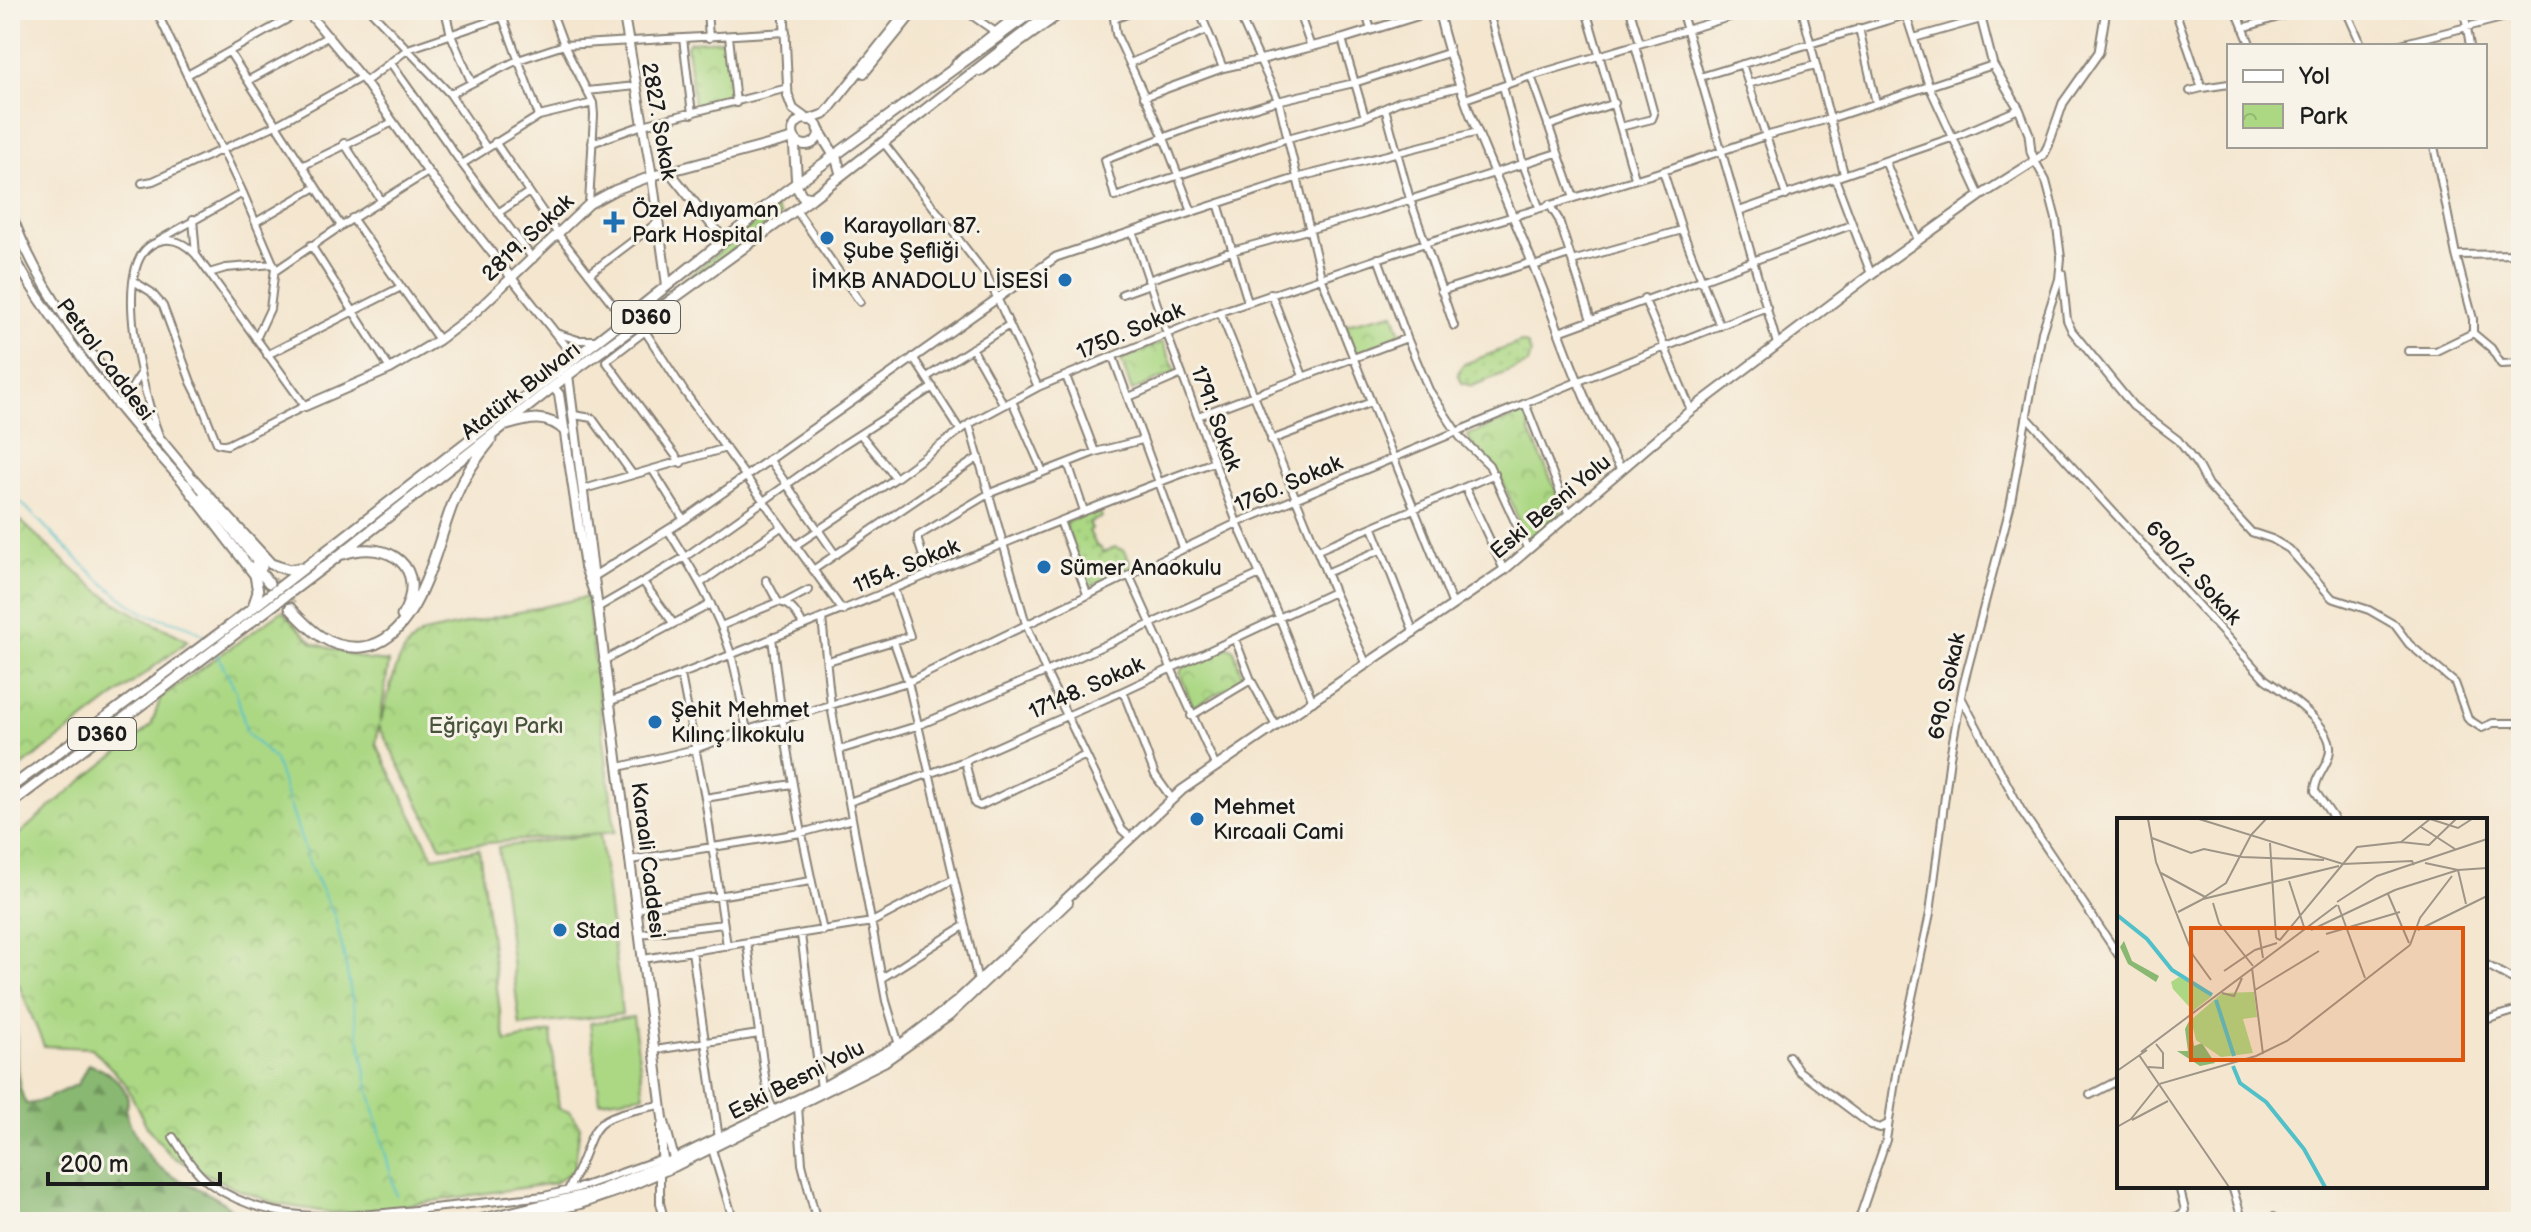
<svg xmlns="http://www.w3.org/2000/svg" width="2531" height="1232" font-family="'Balsamiq Sans',sans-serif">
  <defs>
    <pattern id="grass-dots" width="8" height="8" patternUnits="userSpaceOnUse" patternTransform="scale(2)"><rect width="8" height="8" fill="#acd884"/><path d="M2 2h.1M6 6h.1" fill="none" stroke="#93b971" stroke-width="1.8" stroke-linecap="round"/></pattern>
    <pattern id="forest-firs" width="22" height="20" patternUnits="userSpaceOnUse" patternTransform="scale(2)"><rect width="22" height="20" fill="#89b872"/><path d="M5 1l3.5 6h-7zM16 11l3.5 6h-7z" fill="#6f955d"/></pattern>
    <pattern id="park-crowns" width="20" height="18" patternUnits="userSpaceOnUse" patternTransform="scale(2)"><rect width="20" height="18" fill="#acd884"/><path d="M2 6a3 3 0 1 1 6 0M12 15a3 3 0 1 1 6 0" fill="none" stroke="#93b971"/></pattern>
  </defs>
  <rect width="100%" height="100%" fill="#f7f3e8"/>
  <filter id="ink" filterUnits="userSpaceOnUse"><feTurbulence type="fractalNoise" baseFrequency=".0125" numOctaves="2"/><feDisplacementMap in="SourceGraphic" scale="16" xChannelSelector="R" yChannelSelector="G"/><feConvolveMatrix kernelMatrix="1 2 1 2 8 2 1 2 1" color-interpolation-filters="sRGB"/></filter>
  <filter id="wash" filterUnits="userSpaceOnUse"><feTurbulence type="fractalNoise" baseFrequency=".006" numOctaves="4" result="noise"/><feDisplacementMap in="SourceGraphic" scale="32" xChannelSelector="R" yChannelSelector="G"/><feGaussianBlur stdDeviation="1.8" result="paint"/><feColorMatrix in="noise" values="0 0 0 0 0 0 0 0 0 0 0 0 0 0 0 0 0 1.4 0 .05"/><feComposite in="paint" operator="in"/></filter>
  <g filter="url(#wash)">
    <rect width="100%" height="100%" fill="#f4e6cf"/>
    <path fill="url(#grass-dots)" stroke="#647a50" stroke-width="2" d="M774,206L780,216L637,319L450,462L728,245Z
      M1521,342L1527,344L1531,353L1528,364L1472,386L1462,383L1458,373L1464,364Z
      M1099,509L1102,517L1089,523L1092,529L1089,531L1097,547H1100L1103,553L1115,547L1125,551L1132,567L1091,586L1086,585L1065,523Z"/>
    <path fill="url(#forest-firs)" stroke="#526a47" stroke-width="2" d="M10,988C24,1025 8,1068 26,1104C41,1104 62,1090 78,1084L88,1064C104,1069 124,1080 128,1099C128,1103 125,1107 126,1111C127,1123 147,1156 156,1164C180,1187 224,1191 241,1222H10Z"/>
    <path fill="url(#park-crowns)" stroke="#647a50" stroke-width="2" d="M727,40L734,101L699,109L694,104L687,46L690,42Z
      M1394,313L1401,335L1356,353L1346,324Z
      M1163,342L1176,372L1132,391L1121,360Z
      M1521,414L1527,418L1531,428L1529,430L1563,506L1561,512L1531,539L1525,537C1515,514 1507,486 1493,464C1486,453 1471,450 1468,435Z
      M10,511C48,545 84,585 128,610C147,622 169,629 188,641L16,771L10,740Z
      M587,597L615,832L441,847L379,726L376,744L433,857L479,849L501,1019L506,1042L551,1032L559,1109L569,1111L580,1127L574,1170L554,1183L381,1209L332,1213L277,1204L234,1188L171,1156L147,1127L125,1083L92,1048L44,1046L14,973L10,946V842L61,798L151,726L161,697L282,611L313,643L368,660L389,662L380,723C391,694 393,648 424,633Z
      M1229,647L1234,650L1243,679L1193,707L1180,674L1182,668Z"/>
    <path fill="#acd884" stroke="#647a50" stroke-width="2" d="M600,834L622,1014L520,1026L498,847Z
      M633,1017L644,1095L600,1101L590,1023Z"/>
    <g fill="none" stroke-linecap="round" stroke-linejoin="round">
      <path stroke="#52c0c9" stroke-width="2" d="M10,492C51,530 92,580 139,610C159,622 192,620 207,640
        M215,651L236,691L247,733L275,760L311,869L335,917L343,951L369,1090L396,1195"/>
    </g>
  </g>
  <g filter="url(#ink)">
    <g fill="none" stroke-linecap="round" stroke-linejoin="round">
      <path stroke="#c9beab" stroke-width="9" stroke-dasharray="9 4.5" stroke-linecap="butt" d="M272,580L293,605"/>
      <defs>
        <path id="minor" d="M156,10L243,193L275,268L270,309L256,339
          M370,10L450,94L486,147
          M445,10L451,35L471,81
          M500,10L539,116
          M551,10L564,45L593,103L594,115L589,204
          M707,10L709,38
          M964,10L997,33
          M1113,10L1116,34L1164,138L1192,212L1296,178L1478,132
          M1199,10L1223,68
          M1237,10L1279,102L1321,277L1452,603
          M1298,10L1311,47
          M1365,10L1371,30
          M1488,10L1509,83
          M1586,10L1635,178
          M1630,10L1640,43
          M1681,10L1777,344
          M1802,10L1844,174
          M2175,10L2202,88L2229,84
          M2236,10L2251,46
          M2346,10L2362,46
          M2400,10L2401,12
          M2464,10L2470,46
          M1906,15L1929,86L1980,196
          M1859,28L1876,103
          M2243,28L2300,10
          M729,36L736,103
          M683,38L692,114
          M1914,38L1981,19
          M1342,39L1365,117
          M2393,46L2521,13
          M230,53L341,226L428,172
          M1448,53L1354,83L1273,102L1194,126L1105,160L1115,197L1288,138L1365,117L1400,101L1460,87
          M390,62L462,164L533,259
          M1130,63L1207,30
          M1742,64L1786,196
          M187,75L304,10
          M1531,76L1574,198
          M1700,77L1922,10
          M249,80L329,36
          M365,82L408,49L523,10
          M1748,84L1815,65
          M1503,86L1523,164L1539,207
          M587,91L636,86
          M2190,91L2202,88
          M450,94L518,60L564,45L786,32
          M1144,97L1223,68L1259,60
          M1465,99L1531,76L1753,10
          M1385,108L1410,199L1454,326
          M1548,126L1615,103
          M1620,127L1652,119L1654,114L1635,45
          M495,142L558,234L615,307
          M883,142L987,276L1038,387
          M344,143L381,200
          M592,143L643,125L788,88
          M2434,146L2456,255L2473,319V333
          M1885,161L1918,240
          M462,164L539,116L593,103
          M302,166L393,122
          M1663,171L1682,230L1720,326
          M1835,178L1871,274
          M142,183L153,181L276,125L362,77
          M1218,203L1248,302
          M1549,204L1559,220L1591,320
          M796,210L860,302
          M1739,211L1954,137L2019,109
          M498,213L529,192
          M352,218L439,340
          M193,219L196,255
          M256,222L316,187
          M1133,233L1167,334L1237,523L1279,617L1313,702
          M159,240L243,193
          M311,245L390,369
          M2456,255L2521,254
          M1378,258L1407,338L1429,390L1460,437L1489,465L1528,550
          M1572,261L1682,230
          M1534,266L1569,254
          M275,271L341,226
          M209,273L226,268L273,264
          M2062,273L2067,320L2072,331L2133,406L2178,440L2198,466L2208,485L2251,532L2272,539L2289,549L2332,598L2369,610L2395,625L2409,644L2455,683L2468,719L2482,728L2493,723H2514
          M589,274L658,222
          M1148,280L1232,251L1365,214L1557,153
          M135,282L151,292L163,306L191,382L199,398L217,443L227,445L305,406L196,255C186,244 172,236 157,242C107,260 145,399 159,435
          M1441,291L1532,262
          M1271,293L1303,376
          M1122,294L1150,284
          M1644,298L1691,410
          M1220,312L1334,592L1367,665
          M639,322L684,391L843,611
          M644,332L606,361L681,463
          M1559,332L1851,225
          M556,333L578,340H596
          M2473,333L2491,348L2501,364L2521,363
          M972,348L1004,405
          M2408,351H2436L2473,333
          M267,355L401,287
          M913,357L960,430
          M1113,357L1183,548
          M1066,376L1095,452
          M927,377L1009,325
          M1129,397L1182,374
          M1012,401L1043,472
          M1525,403L1569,515
          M116,406L126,397L140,375
          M574,415L592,418L633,475
          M1198,416L1407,338
          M2027,417L2265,679C2283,692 2333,725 2330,750C2329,766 2315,775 2315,791L2335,820
          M969,424L1026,624L1046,672L1122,830L1131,838
          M861,435L896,478
          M1271,440L1369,403
          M769,459L835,554
          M1068,463L1084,511
          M652,469L684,520
          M1465,487L1504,570
          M584,489L726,448
          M1060,521L1087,594
          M1373,528L1414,633
          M668,530C692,569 716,607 730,651C738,677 741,704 747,730
          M796,545L896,478L969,424L1038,387L1220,312L1425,243L1663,171L1765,136L1829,119L1993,65
          M1318,550L1495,474
          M813,570L979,457
          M1326,573L1380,550
          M929,575L918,541V536L990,493L1095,452L1142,440
          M1129,575L1216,767
          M766,580L778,602C790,603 798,614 803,626
          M644,583L673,623
          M701,583L781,527
          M786,602L809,590
          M599,607L685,557L841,446L933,387
          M822,618L831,706L886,1001L899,1045
          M721,626L778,602
          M772,637C783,736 800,834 823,931
          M1235,639L1251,680L1276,726
          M894,642L908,682L978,981
          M603,661L711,604
          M828,661L910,636L894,589
          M681,675L705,798L727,946
          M1123,691L1155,775L1172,799
          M1961,697L2021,810L2119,956
          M611,701C814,626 1010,536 1214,462
          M1191,716L1251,680
          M839,750L917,726L1046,672L1260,574
          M965,761L975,804L980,806L1086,755
          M619,767L695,749L747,730L908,682L1237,523L1579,381L1767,307
          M705,798L792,784
          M849,802L965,761L1123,691L1334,592
          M630,860L801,833L852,819
          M636,909L811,881
          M640,934L723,924
          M801,935L821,1088
          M747,943L764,1070L769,1100L774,1111
          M692,951L719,1139
          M643,959L872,922L954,879
          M2485,964L2521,984
          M882,978L964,926
          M2485,1020L2521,1009
          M655,1050L759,1034
          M1789,1056L1799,1071L1871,1125L1880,1128L1886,1125
          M2090,1095L2119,1080
          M798,1106L802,1164L817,1222
          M173,1137C184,1154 195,1173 212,1185C273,1227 346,1217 415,1210C458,1205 501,1201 544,1196L578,1188L663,1158
          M712,1149L734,1222
          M660,1173V1203L665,1222
          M2232,1186L2243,1222
          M568,1190C603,1126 577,1119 661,1105
          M416,1210L418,1222
          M1858,1222L1886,1140L1897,1068L1930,913L1950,757L1963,686L2010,507L2042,332L2059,279L2061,258L2056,219L2046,181L2035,161
          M2156,1222L2182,1215L2185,1210L2179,1186
          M2260,1222L2273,1217"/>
        <path id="tertiary" d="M306,10L365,82L428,172L575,358
          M784,10L788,96
          M1438,10C1458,100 1500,182 1534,267C1561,334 1583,407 1621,469
          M1979,10L1993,65L2019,109L2029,134L2031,152L2035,161L2044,154L2048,146L2063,103L2099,52L2106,10
          M1115,18L1136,10
          M1259,60L1342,39L1436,10
          M956,63L1023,10
          M980,72L1066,10
          M596,575L684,520L1056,257L1192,212"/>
        <path id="secondary" d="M623,10L652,176L667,285
          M864,73L915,10
          M788,96L793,109L808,120L825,114L908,10
          M793 132a13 13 0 1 1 26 0a13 13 0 1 1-26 0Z
          M669,171L724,240
          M10,210C46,314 125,394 193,479
          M10,247C23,277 43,304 62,331C100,385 140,435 185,484
          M568,375L663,1118L676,1166
          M553,387L559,394L585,567L594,593
          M305,406L390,369L439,340L471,316L589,204L615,190L652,176L794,138
          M662,1126V1154L666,1168
          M469,1222L591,1193L660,1166L821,1088L905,1041L956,1002L1182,790L1504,570L1691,410L1871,274L1980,196L2035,161
          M503,1222L580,1204L618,1191L676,1166L884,1062L949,1016L1068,902"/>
        <path id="trunk" d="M818,129L837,160L841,174
          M794,138L797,187L802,196L812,198
          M507,425C530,418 548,414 566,432
          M193,479L271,564L289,570L300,568
          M185,484L255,575L258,592L254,604
          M204,495L262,567
          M343,554C389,538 430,568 402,616
          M255,566L269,583
          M290,608C310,630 330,650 362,647C420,642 436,542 455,498C464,476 476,458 491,440
          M10,788L236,621L633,313L783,193L1035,10
          M10,804L337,557L568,375L812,198L1053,10"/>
      </defs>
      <use href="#minor" stroke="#888176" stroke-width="10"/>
      <use href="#tertiary" stroke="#888176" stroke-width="11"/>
      <use href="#secondary" stroke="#888176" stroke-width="12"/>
      <use href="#trunk" stroke="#888176" stroke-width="13"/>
      <use href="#minor" stroke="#fff" stroke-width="6"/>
      <use href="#tertiary" stroke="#fff" stroke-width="7"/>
      <use href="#secondary" stroke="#fff" stroke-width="8"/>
      <use href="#trunk" stroke="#fff" stroke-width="9"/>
    </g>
  </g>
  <g fill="#1f6fb2" stroke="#f7f3e8" stroke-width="3">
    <path d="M610 210h8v8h8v8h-8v8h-8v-8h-8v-8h8z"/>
    <circle cx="827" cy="238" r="8"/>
    <circle cx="1065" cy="280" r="8"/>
    <circle cx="1044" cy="567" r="8"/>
    <circle cx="655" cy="722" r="8"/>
    <circle cx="1197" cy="819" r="8"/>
    <circle cx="560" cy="930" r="8"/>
  </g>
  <g text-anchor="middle" stroke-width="6" stroke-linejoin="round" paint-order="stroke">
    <g fill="#f7f3e8" stroke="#5e5c59" stroke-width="2">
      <rect x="612" y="301" width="68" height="32" rx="6"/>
      <rect x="68" y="718" width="68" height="32" rx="6"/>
    </g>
    <g font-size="20" font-weight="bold" fill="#1c1c1c">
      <text x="646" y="324">D360</text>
      <text x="102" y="741">D360</text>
    </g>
    <g font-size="22" fill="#1c1c1c" stroke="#f7f3e8">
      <text transform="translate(660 121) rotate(80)" y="8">2827. Sokak</text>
      <text transform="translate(527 237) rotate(-43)" y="8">2819. Sokak</text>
      <text transform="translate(1130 330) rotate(-23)" y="8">1750. Sokak</text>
      <text transform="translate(106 359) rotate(53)" y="8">Petrol Caddesi</text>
      <text transform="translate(520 390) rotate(-38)" y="8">Atatürk Bulvarı</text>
      <text transform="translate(1217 418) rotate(70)" y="8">1791. Sokak</text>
      <text transform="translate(1288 483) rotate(-23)" y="8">1760. Sokak</text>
      <text transform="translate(1550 506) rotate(-40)" y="8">Eski Besni Yolu</text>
      <text transform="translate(906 565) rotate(-22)" y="8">1154. Sokak</text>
      <text transform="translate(2194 572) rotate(48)" y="8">690/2. Sokak</text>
      <text transform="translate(1946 686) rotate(-78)" y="8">690. Sokak</text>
      <text transform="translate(1086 687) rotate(-24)" y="8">17148. Sokak</text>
      <text transform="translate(649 860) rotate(83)" y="8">Karaali Caddesi</text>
      <text transform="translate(796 1079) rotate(-27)" y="8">Eski Besni Yolu</text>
    </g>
    <g font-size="22" fill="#1c1c1c" stroke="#f7f3e8" text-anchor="start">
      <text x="632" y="217">Özel Adıyaman<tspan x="632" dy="25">Park Hospital</tspan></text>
      <text x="843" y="233">Karayolları 87.<tspan x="843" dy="25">Şube Şefliği</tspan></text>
      <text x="1049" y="288" text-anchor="end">İMKB ANADOLU LİSESİ</text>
      <text x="1060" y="575">Sümer Anaokulu</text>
      <text x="671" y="717">Şehit Mehmet<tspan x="671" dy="25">Kılınç İlkokulu</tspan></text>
      <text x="1213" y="814">Mehmet<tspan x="1213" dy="25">Kırcaali Cami</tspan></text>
      <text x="576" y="938">Stad</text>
    </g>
    <g font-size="22" fill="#47543b" stroke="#f7f3e8">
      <text x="496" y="733">Eğriçayı Parkı</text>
    </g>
  </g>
  <g transform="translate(2117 818)">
    <rect width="370" height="370" fill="#f4e6cf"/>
    <path d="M7,123L15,143L42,158L39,164L11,146L3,129ZM73,201L77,228L85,225L98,245L83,248L60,233H71L68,211Z" fill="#89b872"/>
    <path d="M62,159L75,165L94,179L76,193L56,171L54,164ZM137,174L140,199L126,201L136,235L104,239L79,222L74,202L105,175Z" fill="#acd884"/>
    <path fill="none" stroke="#52c0c9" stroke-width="4" d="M0,97L30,121L55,152L95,177M99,182L117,238M116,248L123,265L149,284L187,331L208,369"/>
    <path fill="none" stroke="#9e9587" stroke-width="2" d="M31,1L39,44L76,137L94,162M82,1L226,46L295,43L297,47M313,1L341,10L355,1M304,9L338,31M35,20L74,35L87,31L125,39L207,42M284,24L312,27L339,1M153,25L159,120M308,45L341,52L370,50M44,55L90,80M172,63L187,109M271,76L292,125M86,80L109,65L134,17L149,1M220,84L260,58L370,21M96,85L102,105L136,148M221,87L248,160M61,94L86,81L222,48M141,109L146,140M194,112L278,72L341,52L349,86M301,112L370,78M209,116L283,94M159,120L163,122L240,29L284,24L313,1M293,127L303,100L335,58M135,150L146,236M107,153L138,132L160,125M138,172L202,133M105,175L117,178L125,160M24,234L220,87M22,237L112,369M31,249L46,250V235L39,226M0,253L30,232M15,302L51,283M0,309L14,301L42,266L139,238L170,223L293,127"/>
    <path fill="#de560d" fill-opacity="0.15" stroke="#de560d" stroke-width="4" d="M74,110H346V242H74Z"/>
    <rect width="370" height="370" fill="none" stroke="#1c1c1c" stroke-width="4"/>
  </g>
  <rect width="2531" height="1232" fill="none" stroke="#f7f3e8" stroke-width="40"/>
  <rect x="2227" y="44" width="260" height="104" fill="#f7f3e8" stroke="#9f9d96" stroke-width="2"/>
  <rect x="2243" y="70" width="40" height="12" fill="#ffffff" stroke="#9f9d96" stroke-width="2"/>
  <text x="2299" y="84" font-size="24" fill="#1c1c1c">Yol</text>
  <rect x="2243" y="104" width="40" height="24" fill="url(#park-crowns)" stroke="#9f9d96" stroke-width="2"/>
  <text x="2299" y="124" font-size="24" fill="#1c1c1c">Park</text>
  <path d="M48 1172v12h172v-12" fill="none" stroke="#1c1c1c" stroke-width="4"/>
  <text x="60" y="1172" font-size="24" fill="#1c1c1c" stroke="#f7f3e8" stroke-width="6" paint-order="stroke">200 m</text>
</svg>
